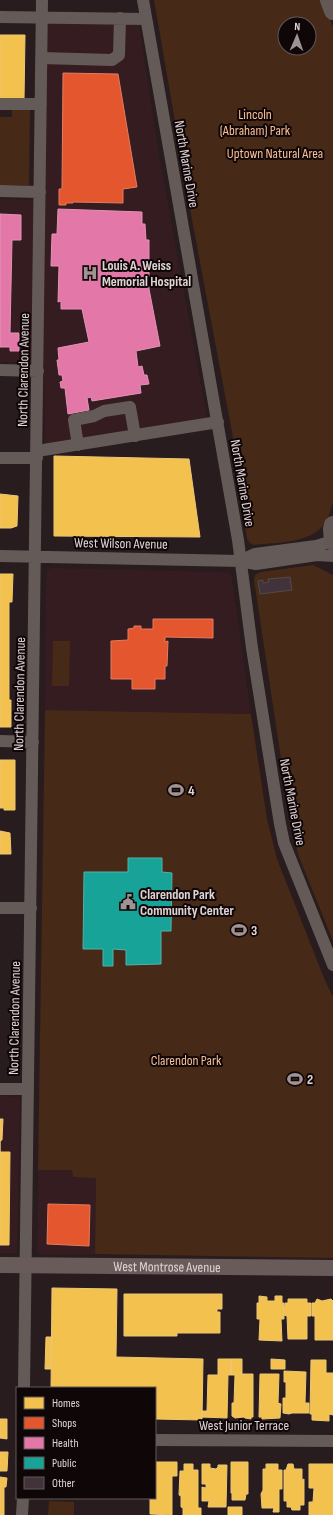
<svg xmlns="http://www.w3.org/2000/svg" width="333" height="1515" font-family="'Sofia Sans Condensed',sans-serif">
  <rect width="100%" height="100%" fill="#281c1e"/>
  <path fill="#351c21" d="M42,18H120L139,25L159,155L208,424L45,450L44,363L0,362V199L43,200Z
    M51,568L223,572L229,573L232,579L251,714L45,710L46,575L47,571Z
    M0,1096L20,1097L17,1253H0Z
    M38,1170H72L73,1177H96L95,1254H37Z"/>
  <path fill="#462916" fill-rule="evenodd" d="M154,0H323L333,27V503C331,508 330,513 328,518C316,544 279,542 254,545L250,543L247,539L232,432L193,225ZM285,24H309V48H285Z
    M12,107L30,109V111L29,185H0V117H12Z
    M313,565L333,575V941L299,857L292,831L254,580L255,575L260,572Z
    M53,641H70L69,686H52Z
    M45,710L251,714L267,819L277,859L324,978L333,997V1258L95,1254L96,1178L73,1177L72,1170H38Z
    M49,1501L74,1502V1515H48Z"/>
  <path fill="#f2c14e" stroke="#edc676" d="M0,35H25L24,100H0Z
    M54,456L189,459L200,537L54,536Z
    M0,494L18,496L17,526L11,528H0Z
    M0,574H13L12,602H9V700H11V727H0Z
    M0,760H15V810H4V808H0Z
    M0,831L10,833L11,854H0Z
    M0,1119H3L2,1140L0,1141V1152Z
    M0,1152H10L9,1245H0Z
    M52,1288L117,1289L116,1357L203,1359L202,1420L155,1419V1388H51Z
    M124,1294H222V1309H217V1312H220V1333H177V1336H124Z
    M259,1296L267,1297V1301H275V1296H282V1303H284V1319H281L282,1341L259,1340L260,1319H257V1303H259Z
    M288,1299H307V1303H311V1316H307V1339H288L287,1316L284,1315L285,1303H288Z
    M317,1299L322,1301L331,1299L333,1301V1340H315V1316H312V1303H315Z
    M46,1337H52L51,1369H45Z
    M218,1359H231V1375H228L227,1418L202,1417V1411H207L208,1375H218Z
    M231,1359H242V1374H253V1417H251V1419L245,1418L244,1417L235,1418L232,1416V1403H234L235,1375H231Z
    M271,1359L285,1360V1369H271Z
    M311,1360H326V1373H333V1415L329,1414V1421L312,1420V1414H310Z
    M284,1371L306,1372L305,1403H309V1413H292L289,1414L283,1413V1398H286V1382H284Z
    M260,1374H279L278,1403L281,1404L280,1418L262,1419V1417H259Z
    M0,1419H7V1439L0,1438Z
    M0,1452H8L7,1471H0Z
    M155,1462H177V1476H172V1515L150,1514V1498H155Z
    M231,1462H248V1494H246L245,1500H232V1493H231Z
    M184,1464H193V1470H198V1508H201V1515H183V1508L181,1507V1496L179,1495L180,1471H184Z
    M202,1464H210V1468L216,1469L218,1467V1465H227L226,1507H208L209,1501H202V1487L206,1488V1484H202Z
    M266,1464H278V1470H282V1489H279V1512H273L274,1508H262L261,1494L263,1490V1469H266Z
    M288,1464H293L294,1469H302V1480L304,1479V1505H300V1510H292L291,1507H287V1501H284V1470H286Z
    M309,1464H333V1515H309V1502H313L314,1488H309Z
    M0,1477L7,1478L6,1487H4V1515H0Z
    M228,1507H242V1515H228Z"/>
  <path fill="#e4572e" stroke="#e37c60" d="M63,73L118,74L137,187L123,189V203L73,202V203H66V205H59V189H62Z
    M153,619H213V638L165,637V642L168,641L167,666H165V679H155V689H132V679H111V641L128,640V629L134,628V626H141V629H153Z
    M48,1204L90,1205L89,1246L47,1244Z"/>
  <path fill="#e377a8" stroke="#e293b5" d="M58,209L142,212V224H145L146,240H149V289L160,346L136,351L138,367L142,366L144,375H147L149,384L140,385L141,393L92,401L91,397L87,398L89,410L68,414L65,388H61L60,382L63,381L62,375H59L57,360H59L58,348L89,342L82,309H61V301L58,302L59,266H51L52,234H57Z
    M0,214L21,215V240H12L10,333H19V351H10V347H0Z"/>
  <path fill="#17a398" stroke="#54b1aa" d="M128,858H162V872L172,873L171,931H161V964L126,965V950L113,949V966H103V949H83L84,872H128Z"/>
  <path fill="#42333a" stroke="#534a4d" d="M290,577L292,590L260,594L258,581L263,580V583L269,582L268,579Z"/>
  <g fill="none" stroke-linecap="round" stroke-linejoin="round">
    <path stroke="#645b59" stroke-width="12" d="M143,0L238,540L252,648L280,824L284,843L333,965
      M0,17L146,19
      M41,58L112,60L119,55L120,18
      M0,104H41
      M0,191L40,192
      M0,370L38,371
      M78,445L74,420L94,416L104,411L130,407L135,436
      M37,451L218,422
      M0,458H37
      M0,556L240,561L256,564L317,555L333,556
      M240,561L255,554L316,546L333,541
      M0,741L33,742
      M0,908H31
      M0,1089H28
      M24,1388L42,0
      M155,1440L333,1441
      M22,1515L23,1498"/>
    <path stroke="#685b5a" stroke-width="16" id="s1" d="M0,1265L333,1268"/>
    <path stroke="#645857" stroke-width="18" d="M329,0L333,11
      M333,525L332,529L333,542"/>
  </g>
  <defs>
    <symbol id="hospital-bare" viewBox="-9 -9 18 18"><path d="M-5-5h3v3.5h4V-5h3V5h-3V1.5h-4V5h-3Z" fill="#a09394" stroke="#0e0607" stroke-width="2.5" paint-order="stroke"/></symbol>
    <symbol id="stadium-bare" viewBox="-9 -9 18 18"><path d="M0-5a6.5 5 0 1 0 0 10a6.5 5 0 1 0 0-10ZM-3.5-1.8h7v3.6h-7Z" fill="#a09394" stroke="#0e0607" stroke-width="2.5" paint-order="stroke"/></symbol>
    <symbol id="civic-bare" viewBox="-9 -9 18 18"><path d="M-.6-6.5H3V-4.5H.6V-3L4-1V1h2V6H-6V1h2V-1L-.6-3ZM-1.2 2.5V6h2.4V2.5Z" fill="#a09394" stroke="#0e0607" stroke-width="2.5" paint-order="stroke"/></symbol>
  </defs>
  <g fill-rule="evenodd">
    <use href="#hospital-bare" x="79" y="262" width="22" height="22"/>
    <use href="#stadium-bare" x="165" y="779" width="22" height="22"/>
    <use href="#civic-bare" x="117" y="891" width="22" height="22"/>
    <use href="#stadium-bare" x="228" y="919" width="22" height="22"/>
    <use href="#stadium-bare" x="284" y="1068" width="22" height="22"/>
  </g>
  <g text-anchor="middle" stroke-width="4" stroke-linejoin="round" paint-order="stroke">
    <g font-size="14" fill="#fabe96" stroke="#0e0607">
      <text x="255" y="119">Lincoln<tspan x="255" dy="16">(Abraham) Park</tspan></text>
      <text x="275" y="158">Uptown Natural Area</text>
      <text x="186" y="1065">Clarendon Park</text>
    </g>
    <g font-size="14" fill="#e1d3d4" stroke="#0e0607">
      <text transform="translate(187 164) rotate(80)" y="5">North Marine Drive</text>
      <text transform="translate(23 370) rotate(-89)" y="5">North Clarendon Avenue</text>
      <text transform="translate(243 483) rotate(80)" y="5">North Marine Drive</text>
      <text transform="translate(121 543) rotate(1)" y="5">West Wilson Avenue</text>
      <text transform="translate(19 694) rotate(-89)" y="5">North Clarendon Avenue</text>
      <text transform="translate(293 802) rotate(79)" y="5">North Marine Drive</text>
      <text transform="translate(14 1018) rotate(-89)" y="5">North Clarendon Avenue</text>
      <text dy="5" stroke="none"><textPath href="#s1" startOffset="167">West Montrose Avenue</textPath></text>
      <text x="244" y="1430">West Junior Terrace</text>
    </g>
    <g font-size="14" font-weight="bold" fill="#e1d3d4" stroke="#0e0607" text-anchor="start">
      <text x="102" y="270">Louis A. Weiss<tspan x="102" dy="16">Memorial Hospital</tspan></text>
      <text x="188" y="795">4</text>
      <text x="140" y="899">Clarendon Park<tspan x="140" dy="16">Community Center</tspan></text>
      <text x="251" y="935">3</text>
      <text x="307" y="1084">2</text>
    </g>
  </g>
  <rect x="16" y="1387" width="140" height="112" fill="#0e0607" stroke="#625859"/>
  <rect x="24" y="1397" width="20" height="12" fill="#f2c14e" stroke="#625859"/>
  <text x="52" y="1407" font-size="12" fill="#e1d3d4">Homes</text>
  <rect x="24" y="1417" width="20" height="12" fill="#e4572e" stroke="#625859"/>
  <text x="52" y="1427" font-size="12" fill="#e1d3d4">Shops</text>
  <rect x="24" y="1437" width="20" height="12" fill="#e377a8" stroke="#625859"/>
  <text x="52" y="1447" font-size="12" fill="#e1d3d4">Health</text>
  <rect x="24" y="1457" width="20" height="12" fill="#17a398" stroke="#625859"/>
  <text x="52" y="1467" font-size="12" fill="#e1d3d4">Public</text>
  <rect x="24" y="1477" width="20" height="12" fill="#42333a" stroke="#625859"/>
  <text x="52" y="1487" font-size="12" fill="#e1d3d4">Other</text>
  <g transform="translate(297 36) rotate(2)"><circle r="19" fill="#0e0607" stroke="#625859"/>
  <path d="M0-3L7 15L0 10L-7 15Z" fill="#a09394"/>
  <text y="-6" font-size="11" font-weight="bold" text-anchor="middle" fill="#e1d3d4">N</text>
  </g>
</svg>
